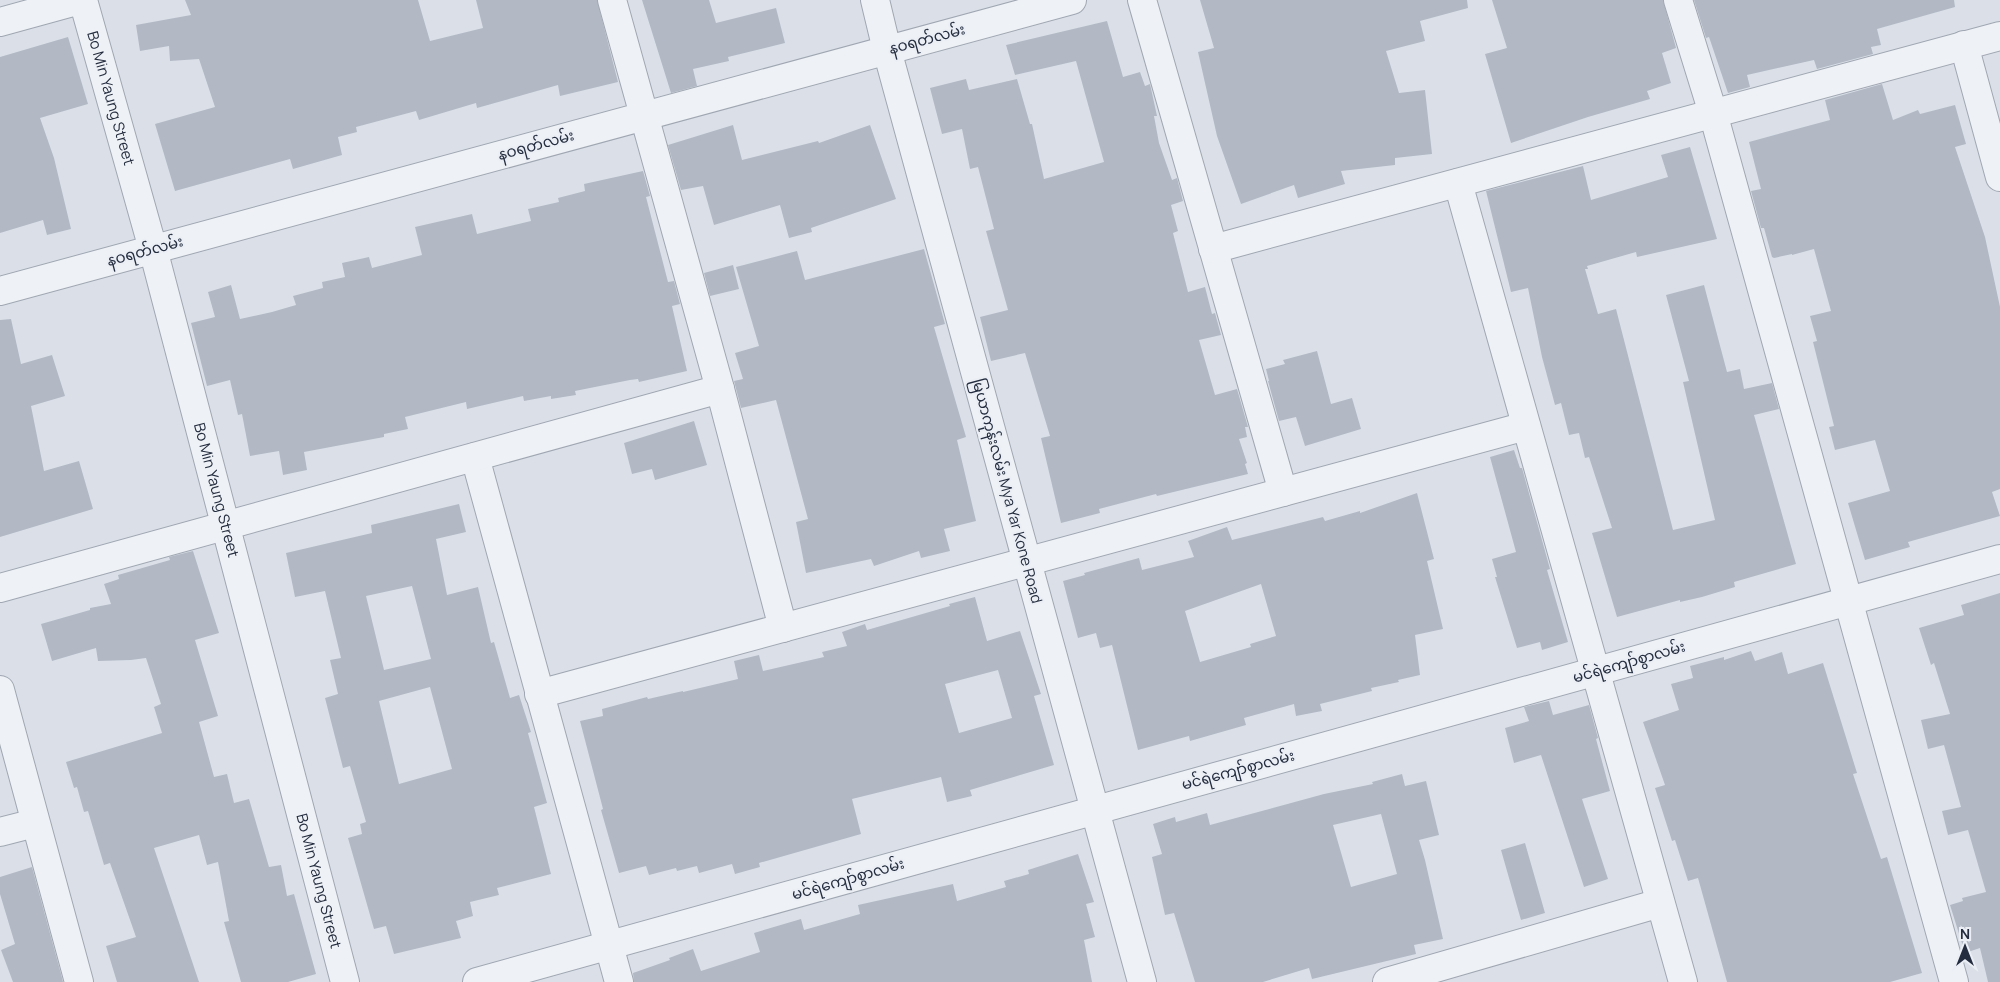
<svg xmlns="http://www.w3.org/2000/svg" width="2000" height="982" font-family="Manrope,'Noto Sans Myanmar',sans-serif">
  <rect width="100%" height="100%" fill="#dbe0e8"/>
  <path fill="#b2b9c5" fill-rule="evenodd" d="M185,0H418L430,41L483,28L476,0H597L618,82L560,96L558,85L477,108L476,103L419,120L416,111L356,127L357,132L338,137L342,155L293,169L290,159L175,191L155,124L215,107L199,59L170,61L169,46L140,51L136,25L191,15Z
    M642,0H709L716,23L776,8L785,43L728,57L729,61L693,69L697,86L671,93Z
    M1200,0H1467L1468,8L1420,21L1425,41L1386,51L1399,93L1425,90L1432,154L1395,158V165L1341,171L1345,184L1298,198L1294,185L1241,204L1217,136L1198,52L1214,48Z
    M1492,0H1663L1676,48L1662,53L1671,83L1647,91L1650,99L1588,117L1511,143L1485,54L1507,48Z
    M1694,0H1954L1955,7L1877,29L1881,45L1871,47L1873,54L1817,69L1814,60L1747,75L1750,87L1728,93L1709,37L1706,38Z
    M1107,21L1123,77L1140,72L1145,86L1150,84L1157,116H1154L1159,143L1172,180L1177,178L1183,201L1171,205L1178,231L1173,233L1188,292L1205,287L1212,314L1215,313L1221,335L1199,340L1215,395L1237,389L1248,427H1245L1247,437L1239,439L1247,463L1245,464L1248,474L1157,496L1156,494L1099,509L1100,513L1061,523L1041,438L1050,436L1025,353L991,361L980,317L1008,310L986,231L994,229L978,167L970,169L962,129L942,134L930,88L966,79L969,90L1017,79L1030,124H1032L1044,179L1104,162L1076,61L1015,75L1006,45Z
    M68,37L88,104L40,118L54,158L71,229L47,235L43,220L0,233V57Z
    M1882,84L1893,120L1918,110L1920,114L1955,105L1966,144L1955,147L1985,237L2000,307V489L1992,492L2000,516L1908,542L1910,547L1865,560L1848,503L1890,491L1875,440L1835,450L1829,427L1834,426L1813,342L1817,341L1810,316L1831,311L1814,249L1792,255V254L1774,258L1772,257L1764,228H1761L1751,191L1761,189L1749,142L1830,120L1825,100Z
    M733,125L742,160L818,141L819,143L870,125L896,199L811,228L812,232L789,238L780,205L714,225L703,186L681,190L668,145Z
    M1690,147L1717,239L1637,257L1636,252L1587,266L1588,269H1585L1598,314L1616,309L1673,530L1715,520L1683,382L1689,381L1666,295L1704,285L1727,372L1740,369L1744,389L1772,383L1779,409L1754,415L1796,564L1734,582L1735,587L1702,597L1680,602V600L1617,617L1592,533L1612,528L1589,457L1585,458L1579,433L1569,435L1561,403L1555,405L1542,357L1528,288L1511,292L1486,191L1583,166L1591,200L1668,177L1661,155Z
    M643,171L650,196L646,197L668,282L674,281L680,304L672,306L687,371L639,382L638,379L630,380L575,391L576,395L551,399V396L524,401L523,396L467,409L466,402L405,417L408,429L384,434V437L304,452L307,470L283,475L279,451L250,456L242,414L238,415L230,380L207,386L191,323L215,317L208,292L231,285L240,319L272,312L296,305L293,296L323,288L322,282L345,277L342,263L369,257L372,268L422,255L415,227L472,214L477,234L531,221L528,209L559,202L558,198L585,191L584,184Z
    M924,249L945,324L934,327L966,437L957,440L976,521L944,529L950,551L921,558L919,551L874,566L871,559L806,573L796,522L808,519L776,400L741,408L734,381L743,379L735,353L759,346L736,267L797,251L805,280Z
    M733,265L739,289L710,296L704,273Z
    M11,319L21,364L52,355L65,396L31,406L44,471L79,461L93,509L0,537V320Z
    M1317,351L1331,404L1352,398L1361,429L1305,446L1296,417L1279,421L1268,381H1269L1266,369L1285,364L1283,360Z
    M694,421L707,465L655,480L652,469L632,474L624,443Z
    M1514,450L1520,468H1522L1550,569L1547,570L1568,642L1542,650L1540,642L1517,648L1495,577H1497L1492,559L1516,552L1490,457Z
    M1417,493L1434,559L1427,561L1443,629L1415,635L1420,675L1398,680L1399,682L1371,688L1372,691L1320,704L1322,711L1296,716L1294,704L1244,718L1246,725L1190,741L1189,736L1138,750L1112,645L1100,648L1096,633L1078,638L1063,581L1085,575L1084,573L1139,558L1142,570L1194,557L1188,541L1227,527L1232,540L1323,517L1325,521L1360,511V513ZM1261,584L1276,636L1250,644L1251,647L1200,662L1185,611Z
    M459,504L466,532L436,539L447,595L478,587L491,643L494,642L510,698L519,695L531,732L528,733L547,803L534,807L551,874L497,888L499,895L470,902L473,916L456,921L461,938L394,954L386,926L374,929L348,838L362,834L360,824L366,822L350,766L343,768L325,698L338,694L330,660L341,658L325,591L295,597L286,553L372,533L371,525ZM412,586L431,659L384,670L366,596ZM430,687L452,769L399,784L379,701Z
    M193,551L219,633L195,640L218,716L199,722L214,777L227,774L234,803L249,799L269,867L281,865L287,896L294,894L316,974L288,982H241L224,922L229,921L218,862L207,865L199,835L154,848L199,982H117L106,946L136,937L110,863L104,865L88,811L84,812L77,787L74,788L66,762L162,733L154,707L161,704L146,658L131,660L98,661L96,648L52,661L41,624L90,610V608L111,604L104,584L119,579L118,575L170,560L169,557Z
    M2000,593V982H1988L1980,948L1965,953L1950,905L1963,901L1962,898L1986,892L1968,830L1948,835L1942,811L1961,807L1944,745L1928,749L1921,720L1950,714L1934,663L1931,665L1919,628L1964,615L1961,605Z
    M975,597L987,641L1020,631L1041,694L1034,696L1054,765L970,790L972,796L947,802L941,777L852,799L861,834L759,863L760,867L735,874L732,864L699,873L697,866L677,871L676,868L649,875L646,866L619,873L601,810L603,809L580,721L603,716L602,709L647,697L648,699L683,691V692L738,679L734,661L759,655L763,671L824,657L822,652L847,646L842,632L865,624L867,630L950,606L949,604ZM998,670L1012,718L959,733L945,684Z
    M1751,651L1755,661L1782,652L1788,674L1823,663L1857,773L1853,774L1881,859L1887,857L1922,973L1890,982H1727L1698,878L1688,881L1675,840L1672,841L1655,788L1665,785L1643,722L1679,710L1671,684L1693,678L1690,666L1724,657V660Z
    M1549,701L1553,715L1589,705L1598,738L1596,739L1610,791L1582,799L1608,879L1584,887L1541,755L1514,763L1505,728L1529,721L1524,707Z
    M1402,774L1405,786L1426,781L1439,835L1419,840L1425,860L1443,939L1414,945L1416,954L1312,979L1309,968L1263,982H1195L1174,913L1165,915L1152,857L1162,854L1153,824L1175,817L1176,822L1207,813L1210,825L1324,794L1373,784L1372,782ZM1381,814L1397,874L1351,887L1333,825Z
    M1525,843L1545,913L1521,920L1501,850Z
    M1078,854L1094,902L1086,904L1095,937L1084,940L1092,982H634L633,973L670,960L669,958L693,949L701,971L760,952L754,933L801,919L804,930L860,914L858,905L953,884L957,901L1006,887L1004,881L1029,874L1028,870Z
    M32,867L61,974L63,982H13L1,950L15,944L0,894V877Z"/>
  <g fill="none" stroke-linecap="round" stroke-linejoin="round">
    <defs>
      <g id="street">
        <path id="s1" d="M83,0L153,249L345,982"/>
        <path d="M612,0L720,389L783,628"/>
        <path d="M875,0L887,50L1142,982"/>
        <path d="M1142,0L1283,492"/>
        <path d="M1678,0L1713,113L1954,982"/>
        <path d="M0,22L80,0"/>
        <path d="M1964,45L2000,177"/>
        <path d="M1458,183L1683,982"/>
        <path d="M1213,249L2000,36"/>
        <path d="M0,291L1072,0"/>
        <path d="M475,457L619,982"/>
        <path d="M0,588L720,389"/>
        <path d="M0,690L79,982"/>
        <path d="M539,694L1526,426"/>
        <path d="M0,832L35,823"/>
        <path d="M477,982L2000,559"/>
        <path d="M1387,982L1660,903"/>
      </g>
    </defs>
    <use href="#street" stroke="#a0a7b2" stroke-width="30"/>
    <use href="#street" stroke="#eef1f5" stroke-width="28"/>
  </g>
  <g text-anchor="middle" stroke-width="4" stroke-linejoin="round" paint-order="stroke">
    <g font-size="15" fill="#242d3f" stroke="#ebeff5">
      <text transform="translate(927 39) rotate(-15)" y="5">နဝရတ်လမ်း</text>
      <text dy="5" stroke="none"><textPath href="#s1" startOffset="102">Bo Min Yaung Street</textPath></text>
      <text transform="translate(536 145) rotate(-15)" y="5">နဝရတ်လမ်း</text>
      <text transform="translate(145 251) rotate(-15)" y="5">နဝရတ်လမ်း</text>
      <text dy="5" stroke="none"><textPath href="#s1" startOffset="508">Bo Min Yaung Street</textPath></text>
      <text transform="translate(1007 491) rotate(75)" y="5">မြယာကုန်းလမ်း Mya Yar Kone Road</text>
      <text transform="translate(1629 662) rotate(-16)" y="5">မင်ရဲကျော်စွာလမ်း</text>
      <text transform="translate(1238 770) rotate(-15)" y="5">မင်ရဲကျော်စွာလမ်း</text>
      <text transform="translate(848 879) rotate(-16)" y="5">မင်ရဲကျော်စွာလမ်း</text>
      <text dy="5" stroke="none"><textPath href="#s1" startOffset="912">Bo Min Yaung Street</textPath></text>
    </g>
  </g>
  <g transform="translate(1965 947)" stroke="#ebeff5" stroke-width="4" paint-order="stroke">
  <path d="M0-4L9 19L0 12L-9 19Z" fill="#242d3f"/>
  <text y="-8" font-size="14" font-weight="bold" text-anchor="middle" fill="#242d3f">N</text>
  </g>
</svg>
